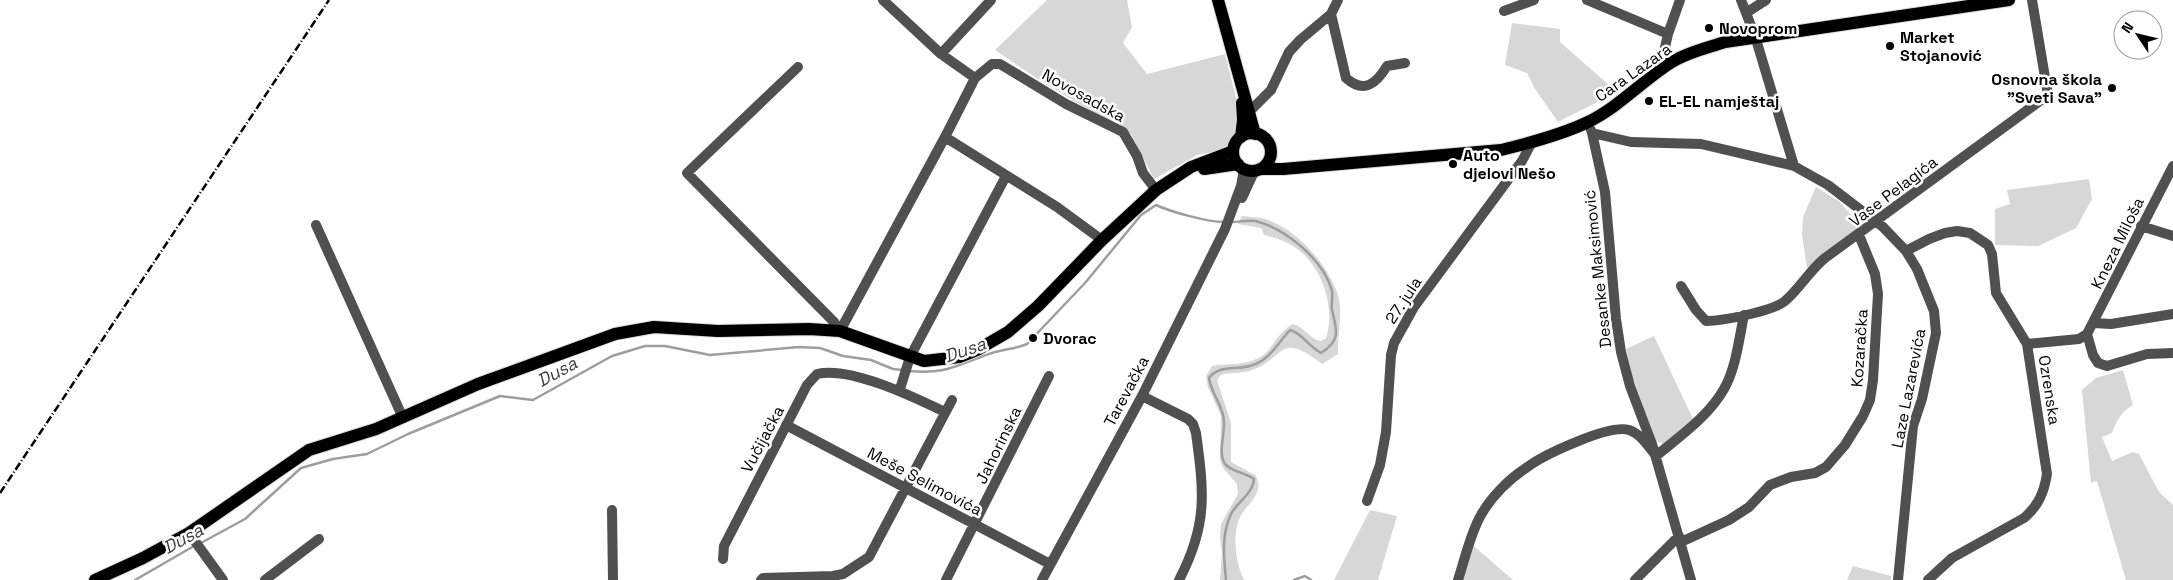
<svg xmlns="http://www.w3.org/2000/svg" width="2173" height="580" font-family="'Space Grotesk',sans-serif">
  <rect width="100%" height="100%" fill="#fff"/>
  <path fill="#d7d7d7" d="M1047,0H1127L1132,27L1123,43L1147,74L1225,54L1238,106V128L1226,149L1197,155L1154,179L1131,134L1042,82L995,50Z
    M1512,23L1560,29V42L1617,92L1558,122L1535,89L1527,73L1505,65Z
    M2089,179L2092,199L2076,228L2038,246L1995,245V209L2010,204L2007,190Z
    M1816,187L1840,202L1860,225V228L1807,268L1802,235L1803,217Z
    M1242,216C1249,217 1258,217 1265,219C1296,228 1326,263 1337,292C1344,311 1337,334 1338,354L1322,364C1278,330 1286,358 1252,370C1242,374 1231,372 1221,375L1217,380L1231,423V462L1255,475C1267,492 1245,505 1239,519C1232,537 1236,564 1244,580H1220L1222,554L1220,537L1221,524L1238,494L1237,484L1223,468L1220,459L1221,416L1208,387L1206,376L1212,366C1231,363 1251,366 1266,353C1275,343 1281,330 1293,324C1305,327 1309,339 1321,341L1326,338C1336,308 1322,266 1296,248C1286,241 1276,238 1264,235L1261,228L1238,224Z
    M1654,336L1693,419L1663,444L1656,441L1633,378L1626,349Z
    M2123,370L2133,405C2122,411 2116,421 2112,433L2102,437L2112,461L2133,452L2139,454L2159,492L2173,505V580H2126L2097,481L2091,483L2082,390L2096,378Z
    M1370,510L1397,516L1378,580H1334Z
    M1468,541L1513,580H1455Z
    M1853,566L1891,576V580H1847Z"/>
  <g fill="none" stroke-linecap="round" stroke-linejoin="round">
    <path stroke="#9e9e9e" stroke-width="2.5" d="M909,371C948,375 958,364 992,353C1004,349 1015,349 1027,344L1085,283L1141,215L1156,205C1171,212 1208,222 1224,222
      M199,544L245,519L301,468L333,459L367,454L408,434L500,396L533,400L612,356L645,346H665L710,355L799,347L820,348L843,356L871,360L893,369L903,370
      M135,580L194,546
      M1226,580C1224,558 1221,535 1231,514C1237,502 1253,494 1254,479C1246,473 1233,472 1226,465C1217,455 1225,435 1224,422C1224,406 1211,394 1209,378C1219,364 1238,371 1253,365C1269,360 1279,342 1290,330C1302,333 1308,346 1321,353C1341,340 1337,331 1332,310C1331,304 1333,297 1332,291C1324,260 1285,228 1255,221C1248,220 1239,222 1232,222
      M1294,580L1305,576L1311,580"/>
    <defs>
      <path id="major" d="M1218,0L1255,134
        M1233 152a19 19 0 1 1 38 0a19 19 0 1 1-38 0Z
        M1241,137L1243,120L1242,103
        M1204,169L1238,164
        M1260,169H1283L1501,150C1530,143 1561,135 1588,122C1619,107 1643,80 1672,62C1688,52 1707,48 1725,42L2009,0
        M95,580L143,558L189,533L309,450L376,429L478,384L615,334L654,327L718,331L809,329L840,331L924,361L960,357L977,350L1008,332L1038,306L1102,240L1156,190L1191,167L1233,151"/>
    </defs>
    <use href="#major" stroke="#dbdbdb" stroke-width="14"/>
    <path stroke="#505050" stroke-width="10" d="M883,0L941,54L975,78
      M1587,0L1668,34
      M1741,0L1755,36L1794,166L1828,185L1883,227L1906,251L1917,269L1934,311L1936,333L1922,399L1913,426L1898,580
      M1504,11L1534,0
      M1746,13L1766,0
      M1331,14L1346,78C1364,94 1376,84 1387,66L1405,63
      M941,54L991,0
      M798,67L687,173L834,322L840,331L945,137L975,78L992,64H1000L1066,104L1123,132L1137,156L1143,173L1156,190
      M1660,70L1668,34L1680,0
      M1250,111L1271,90L1289,52L1300,40L1331,14L1338,0
      M1591,130L1592,133L1631,142L1701,144L1794,166
      M1592,133L1605,192L1616,319L1621,352L1630,386L1652,444L1691,580
      M945,137L1057,207L1102,240
      M1242,198L1255,170
      M316,225L403,418
      M2141,226L2173,236
      M1906,251L1929,239L1945,233L1957,231L1970,233L1988,245L1992,254L1996,293L2027,344L2047,474C2044,493 2038,506 2024,518L1952,558L1928,580
      M1681,286L1696,310L1706,321C1723,321 1773,311 1785,301C1800,288 1810,270 1825,258L2048,95L2032,0
      M2094,323L2111,324L2173,314
      M2087,334L2093,355L2098,363L2107,366L2147,354L2173,353
      M2027,344L2079,339L2087,334L2173,166
      M900,389L910,357L1006,176
      M1142,396L1188,419L1193,424L1196,433C1204,492 1208,525 1179,580
      M786,425L1050,564
      M1367,501L1380,465L1386,432L1391,355L1394,343L1414,307L1522,161L1532,142
      M612,510L613,580
      M189,533L223,580
      M1681,542L1729,520L1749,507L1770,485L1791,477L1815,473L1826,467L1845,445L1863,416L1870,400L1873,380L1878,294L1875,274L1859,235
      M723,559L724,546L807,385L817,374C850,366 914,397 945,412
      M265,580L319,539
      M761,580L763,578L833,576L843,574L869,557L952,400
      M946,580L1049,376
      M1042,580L1142,396L1225,229L1241,186L1244,169
      M1458,580C1465,559 1470,534 1481,515C1491,497 1509,479 1526,468C1543,455 1609,424 1629,430C1641,434 1649,447 1656,456C1680,436 1708,417 1724,389C1736,368 1739,339 1744,315
      M1635,580L1679,536"/>
    <use href="#major" stroke="#000" stroke-width="12"/>
    <path stroke="#000" stroke-width="2.5" stroke-dasharray="8 2.5 1 2.5" stroke-linecap="butt" d="M0,493L329,0"/>
  </g>
  <g fill="#000" stroke="#fff" stroke-width="2">
    <circle cx="1709" cy="28" r="5"/>
    <circle cx="1890" cy="46" r="5"/>
    <circle cx="2112" cy="88" r="5"/>
    <circle cx="1649" cy="101" r="5"/>
    <circle cx="1453" cy="164" r="5"/>
    <circle cx="1033" cy="338" r="5"/>
  </g>
  <g text-anchor="middle" stroke-width="5" stroke-linejoin="round" paint-order="stroke">
    <g font-size="16" font-weight="bold" fill="#000" stroke="#fff" text-anchor="start">
      <text x="1719" y="34">Novoprom</text>
      <text x="1900" y="43">Market<tspan x="1900" dy="18">Stojanović</tspan></text>
      <text x="2102" y="85" text-anchor="end">Osnovna škola<tspan x="2102" dy="18">"Sveti Sava"</tspan></text>
      <text x="1659" y="107">EL-EL namještaj</text>
      <text x="1463" y="161">Auto<tspan x="1463" dy="18">djelovi Nešo</tspan></text>
      <text x="1043" y="344">Dvorac</text>
    </g>
    <g font-size="16" fill="#000" stroke="#fff">
      <text transform="translate(1633 72) rotate(-35)" y="6">Cara Lazara</text>
      <text transform="translate(1084 95) rotate(29)" y="6">Novosadska</text>
      <text transform="translate(1893 191) rotate(-37)" y="6">Vase Pelagića</text>
      <text transform="translate(2117 243) rotate(-64)" y="6">Kneza Miloša</text>
      <text transform="translate(1597 269) rotate(-96)" y="6">Desanke Maksimović</text>
      <text transform="translate(1403 300) rotate(-57)" y="6">27. jula</text>
      <text transform="translate(1859 348) rotate(-86)" y="6">Kozaračka</text>
      <text transform="translate(1908 388) rotate(-79)" y="6">Laze Lazarevića</text>
      <text transform="translate(2050 390) rotate(81)" y="6">Ozrenska</text>
      <text transform="translate(1126 391) rotate(-62)" y="6">Tarevačka</text>
      <text transform="translate(762 439) rotate(-62)" y="6">Vučijačka</text>
      <text transform="translate(998 445) rotate(-64)" y="6">Jahorinska</text>
      <text transform="translate(925 481) rotate(28)" y="6">Meše Selimovića</text>
    </g>
    <g font-size="18" font-style="italic" fill="#3f3f3f" stroke="#fff">
      <text transform="translate(965 350) rotate(-19)" y="6">Dusa</text>
      <text transform="translate(557 372) rotate(-29)" y="6">Dusa</text>
      <text transform="translate(183 539) rotate(-29)" y="6">Dusa</text>
    </g>
  </g>
  <g transform="translate(2138 35) rotate(305)"><circle r="24" fill="#ffffff" stroke="#999999"/>
  <path d="M0-4L9 19L0 12L-9 19Z" fill="#000000"/>
  <text y="-8" font-size="14" font-weight="bold" text-anchor="middle" fill="#000000">N</text>
  </g>
</svg>
